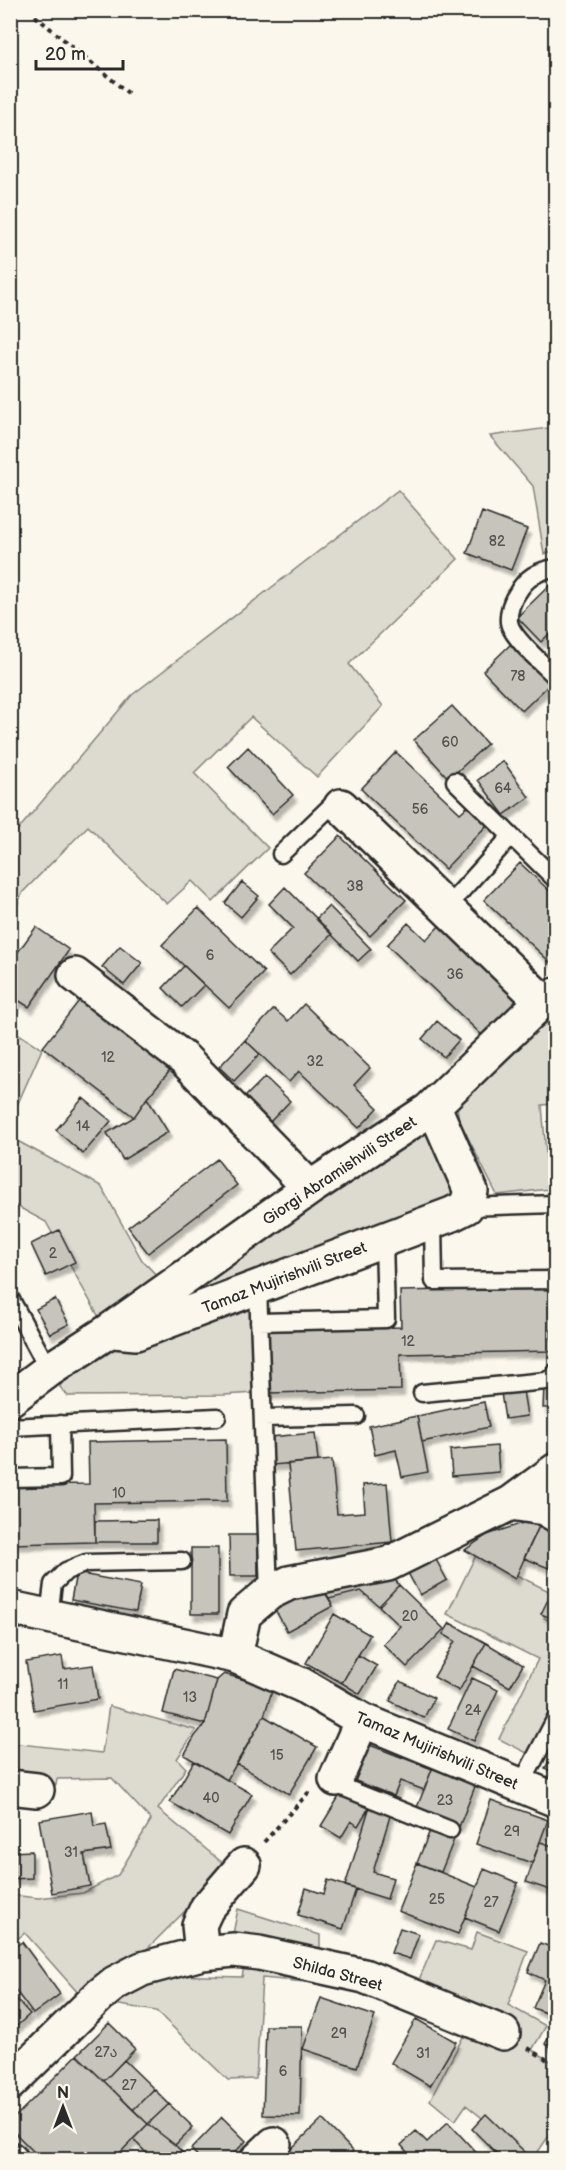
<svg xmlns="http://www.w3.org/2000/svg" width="566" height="2170" font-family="'Balsamiq Sans','Noto Sans Georgian',sans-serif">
  <defs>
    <filter id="shadow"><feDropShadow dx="3.5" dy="6" stdDeviation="1.5" flood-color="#0004"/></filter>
  </defs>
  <rect width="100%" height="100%" fill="#fbf7ec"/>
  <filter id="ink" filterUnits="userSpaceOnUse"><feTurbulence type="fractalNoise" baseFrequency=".0167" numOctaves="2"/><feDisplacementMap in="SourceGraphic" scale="12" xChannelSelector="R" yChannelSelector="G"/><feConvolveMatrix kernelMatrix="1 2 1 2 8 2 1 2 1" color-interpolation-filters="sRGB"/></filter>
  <g filter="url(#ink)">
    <path fill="#dddad0" stroke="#84827e" stroke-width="1.5" d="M555,427V551L544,554L533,486L490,436Z
      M398,490L458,559L349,664L383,706L317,777L251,717L194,773L268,848L213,902L192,881L167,904L88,826L22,893L11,921V838L132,695Z
      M555,1016V1104L542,1105L549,1189L497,1195L459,1120L456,1100Z
      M11,1029L42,1049L11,1119Z
      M424,1126L453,1179L452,1196L144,1320Z
      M10,1137L101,1186L142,1260L159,1278L100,1319L46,1222L11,1203Z
      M252,1308L255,1393L224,1395L68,1396L60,1387L63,1374L73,1362Z
      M476,1555L555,1594L544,1618L555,1623V1725L539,1759L499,1739L538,1659L447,1614Z
      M109,1706L196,1730L177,1759L186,1768L158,1809L225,1865L188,1908L142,1954L79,1994L25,1933L11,1944V1895L38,1898L83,1893L118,1875L151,1820L112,1778L57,1779L56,1785L11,1781V1743L102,1753Z
      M238,1909L320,1935V1951L233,1934Z
      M477,1932L528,1951L508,2005L546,2026L532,2050L556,2064L555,2127L533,2159L466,2105L455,2121L430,2100L475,2014L415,1989L436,1940L471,1950Z
      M245,1962L327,1984L262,1978L256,2079L228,2080L156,2011L107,2003L166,1975L242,1977Z"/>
    <path fill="#c7c4bc" stroke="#2b2b2b" stroke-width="1.5" filter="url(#shadow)" d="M482,512L527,529L511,570L467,553Z
      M556,579V633L553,630L541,642L517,617Z
      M514,641L553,681L522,711L483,671Z
      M452,706L487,744L449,779L414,740Z
      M248,747L293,795L272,814L228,767Z
      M396,752L460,813L468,806L488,824L445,869L361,789Z
      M503,761L529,797L504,815L478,780Z
      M340,836L406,900L370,936L304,873Z
      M520,863L556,897V958L551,963L484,900Z
      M242,882L259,896L241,917L225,903Z
      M285,887L332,934L290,975L268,953L293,928L269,904Z
      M329,906L371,949L358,961L316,919Z
      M198,908L264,972L229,1008L162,945Z
      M408,923L426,940L440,925L522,1002L486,1039L387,945Z
      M36,927L69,950L29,1007L18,1000L10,1010V963Z
      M120,946L142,963L124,985L102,967Z
      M184,966L204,985L182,1007L163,988Z
      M82,997L173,1067L147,1098L134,1117L43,1047Z
      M304,1004L370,1068L354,1085L378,1108L359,1128L299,1071L289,1082L245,1040L274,1009L288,1021Z
      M437,1021L459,1040L444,1057L422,1039Z
      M245,1040L260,1054L234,1081L219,1067Z
      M265,1077L290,1101L270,1122L245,1097Z
      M83,1098L111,1121L83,1154L56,1130Z
      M147,1098L168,1132L123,1160L107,1133L134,1117Z
      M217,1159L237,1185L148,1253L128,1227Z
      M59,1230L75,1262L46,1276L31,1244Z
      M550,1288L552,1351L400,1354L401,1390L267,1393L265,1331L401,1327L400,1291Z
      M55,1299L69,1324L50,1334L36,1309Z
      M544,1386H556V1408H543Z
      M523,1390L527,1416L505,1419L501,1393Z
      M484,1402L489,1427L422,1442L417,1416Z
      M417,1416L428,1472L402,1477L396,1450L375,1455L369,1426Z
      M315,1433L318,1461L272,1465L269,1437Z
      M226,1439L227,1501L94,1503L95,1542L10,1544V1485L89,1484L88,1442Z
      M497,1446L499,1472L452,1476L450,1450Z
      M332,1460L337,1514L365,1512L363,1485L387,1483L392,1542L296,1551L288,1464Z
      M535,1519L541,1522L515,1579L465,1550L487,1535Z
      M157,1520V1542H95V1521Z
      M541,1522L556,1528V1571L524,1558Z
      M229,1535H258V1576H230Z
      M191,1548H218V1614H191Z
      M434,1556L447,1580L420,1595L407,1571Z
      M387,1569L399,1585L379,1606L361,1591L329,1599L320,1583Z
      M76,1573L141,1585L136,1612L71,1600Z
      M317,1579L333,1606L287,1631L272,1604Z
      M556,1583V1620L541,1614Z
      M399,1585L444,1629L407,1667L383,1644L400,1626L379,1606Z
      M334,1614L370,1635L342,1683L306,1663Z
      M450,1623L486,1643L459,1691L434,1677L455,1641L443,1634Z
      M486,1643L523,1665L510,1687L473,1666Z
      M358,1655L377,1666L360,1694L342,1683Z
      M62,1656L64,1669L93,1665L98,1699L34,1710L26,1662Z
      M174,1669L217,1680L205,1724L163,1713Z
      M224,1674L273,1688L264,1716L227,1780L184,1755L195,1736L205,1724L217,1680Z
      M472,1678L498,1690L474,1741L448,1729Z
      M400,1681L434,1698L424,1718L390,1701Z
      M264,1716L317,1747L289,1794L237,1764Z
      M362,1742L432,1769L424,1790L400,1781L394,1796L348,1778Z
      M556,1746V1774L545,1769Z
      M194,1761L252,1794L228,1835L170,1802Z
      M433,1767L476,1784L459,1827L416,1810Z
      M343,1790L370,1806L358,1826L351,1821L341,1838L321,1826Z
      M491,1800L548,1820L532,1863L476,1844Z
      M370,1806L391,1813L373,1872L393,1878L387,1899L345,1886Z
      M92,1811L94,1826L106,1824L111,1850L84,1854L90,1886L52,1893L39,1820Z
      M431,1828L455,1837L441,1872L417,1863Z
      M540,1842L556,1847V1892L526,1882Z
      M32,1851V1878L10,1879V1852Z
      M417,1863L477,1887L458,1934L398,1911Z
      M484,1869L518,1883L499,1931L465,1917Z
      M328,1880L356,1889L343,1929L298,1915L306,1888L324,1894Z
      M400,1928L419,1934L410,1959L391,1953Z
      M22,1942L60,1994L33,2014L10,1983V1950Z
      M540,1943L556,1949V2017L533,2008L545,1980L528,1972Z
      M10,1992L30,2014L10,2032Z
      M321,1998L375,2016L357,2067L303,2049Z
      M416,2019L456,2042L430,2086L391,2063Z
      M109,2023L135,2049L104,2081L77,2055Z
      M266,2026H302L300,2116L263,2115Z
      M554,2028L556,2029V2050L545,2044Z
      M77,2055L148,2124L113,2160H42L10,2128V2122Z
      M124,2060L154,2089L133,2110L104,2081Z
      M154,2089L169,2104L148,2124L133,2110Z
      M169,2104L193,2127L175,2145L148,2124Z
      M486,2114L529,2156L526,2160H503L472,2129Z
      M222,2117L246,2141L227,2160H201L191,2149Z
      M322,2119L353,2151L344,2160H295L288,2152Z
      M448,2122L483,2160H414L401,2145L416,2131L427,2142Z
      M148,2124L175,2145L190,2160H153L133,2139Z"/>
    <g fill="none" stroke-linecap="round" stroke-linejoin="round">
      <defs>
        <path id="service" d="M554,675C543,664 511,637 509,622C508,612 512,600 518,592C526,578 539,570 556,568
          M455,781L556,880
          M281,854L332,805L341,806
          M446,908L511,836
          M466,1207L556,1204
          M433,1221L434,1281L556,1280
          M258,1287L269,1593
          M10,1298L49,1370
          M259,1322L386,1319L384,1239
          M422,1393L546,1381L554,1377L556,1372
          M263,1418L356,1416
          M10,1427L217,1417
          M10,1478L61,1477L60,1424
          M49,1616L53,1584L66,1571L86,1563L182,1561
          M336,1779L345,1788L450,1830
          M521,1785L556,1718"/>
        <path id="minor" d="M341,806L542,1001
          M75,975L184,1059L310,1188
          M114,1331L136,1333L452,1214L466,1207L471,1191L438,1116L429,1110
          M10,1399L49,1370L109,1331L310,1188L429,1110L542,1001L556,995
          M511,1503L544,1508L556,1515
          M10,1608L235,1656L302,1685L362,1720L556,1800
          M235,1656L244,1614L269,1593L289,1583L388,1564L511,1503L556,1470
          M336,1779L362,1720
          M10,1787L37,1790
          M202,1953L199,1925L207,1908L244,1865
          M10,2083L100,1995L115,1983L142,1969L202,1953L234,1950L259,1953L364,1976L503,2033
          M10,2159L11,2160
          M257,2160L274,2144"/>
      </defs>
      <use href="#service" stroke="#2b2b2b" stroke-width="21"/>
      <use href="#minor" stroke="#2b2b2b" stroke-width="38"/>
      <path stroke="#2b2b2b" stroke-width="4" stroke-dasharray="4.5 4.5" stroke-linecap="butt" d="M28,10L128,93
        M264,1842L309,1792
        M528,2048L556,2065"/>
      <use href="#service" stroke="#fbf7ec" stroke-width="16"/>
      <use href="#minor" stroke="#fbf7ec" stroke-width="33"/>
    </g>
  </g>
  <g text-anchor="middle" stroke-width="5" stroke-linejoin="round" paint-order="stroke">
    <g font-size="14" fill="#52514f">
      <text x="497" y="546">82</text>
      <text x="518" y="681">78</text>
      <text x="450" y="747">60</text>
      <text x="503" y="793">64</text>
      <text x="420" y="814">56</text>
      <text x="355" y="891">38</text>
      <text x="210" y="960">6</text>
      <text x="455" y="979">36</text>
      <text x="108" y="1062">12</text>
      <text x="315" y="1066">32</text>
      <text x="83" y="1131">14</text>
      <text x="53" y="1258">2</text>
      <text x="408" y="1346">12</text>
      <text x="119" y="1498">10</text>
      <text x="410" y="1621">20</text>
      <text x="63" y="1689">11</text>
      <text x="190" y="1702">13</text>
      <text x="473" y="1715">24</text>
      <text x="277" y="1760">15</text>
      <text x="211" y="1803">40</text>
      <text x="445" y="1805">23</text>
      <text x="512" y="1836">29</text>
      <text x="71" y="1857">31</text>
      <text x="437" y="1904">25</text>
      <text x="491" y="1907">27</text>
      <text x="339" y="2038">29</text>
      <text x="106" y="2057">27ა</text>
      <text x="423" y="2058">31</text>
      <text x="283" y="2076">6</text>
      <text x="129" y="2090">27</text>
    </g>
    <g font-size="16" fill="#2b2b2b" stroke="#fbf7ec">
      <text transform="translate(339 1170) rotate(-34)" y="6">Giorgi Abramishvili Street</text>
      <text transform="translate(284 1277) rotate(-21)" y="6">Tamaz Mujirishvili Street</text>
      <text transform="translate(437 1750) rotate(23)" y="6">Tamaz Mujirishvili Street</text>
      <text transform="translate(338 1973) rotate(15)" y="6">Shilda Street</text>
    </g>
  </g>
  <rect width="566" height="2170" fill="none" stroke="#fbf7ec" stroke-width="36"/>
  <rect x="18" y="18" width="530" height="2134" fill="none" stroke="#2b2b2b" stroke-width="2" filter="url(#ink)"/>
  <g transform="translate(63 2107)" stroke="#fbf7ec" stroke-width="4.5" paint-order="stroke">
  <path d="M0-4.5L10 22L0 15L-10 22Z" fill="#2b2b2b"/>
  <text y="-9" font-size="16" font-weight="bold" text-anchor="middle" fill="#2b2b2b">N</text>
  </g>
  <path d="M36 60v9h87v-9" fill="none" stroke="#2b2b2b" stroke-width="3"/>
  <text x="45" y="60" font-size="18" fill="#2b2b2b" stroke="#fbf7ec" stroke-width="4.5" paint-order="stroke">20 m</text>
</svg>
